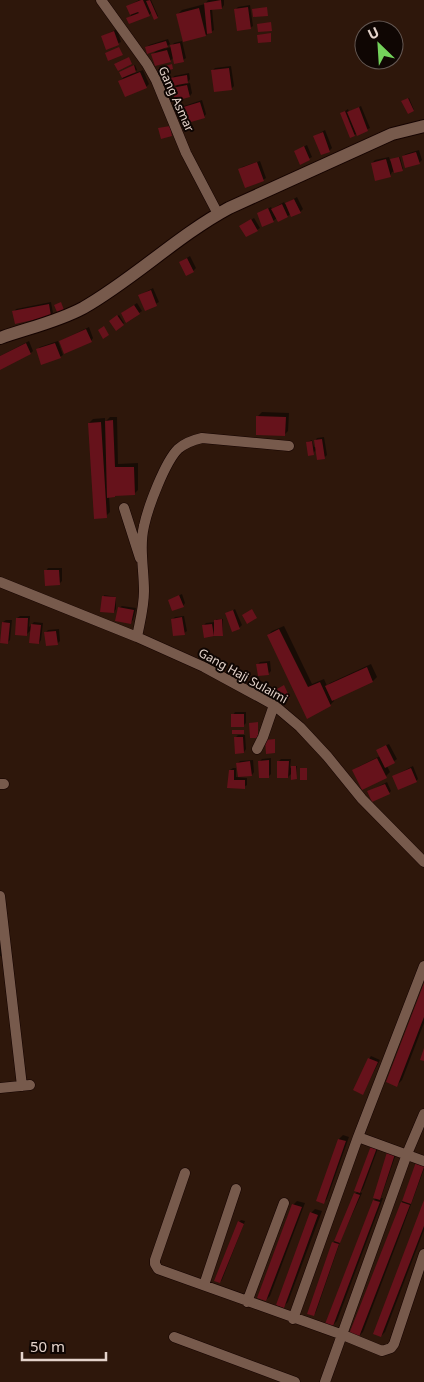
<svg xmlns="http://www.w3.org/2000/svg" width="424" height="1382" font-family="'Noto Sans',sans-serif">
  <rect width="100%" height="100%" fill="#2e170b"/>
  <path fill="#0007" d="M139,0H151L158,16L157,17L152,12L149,15L128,18L131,16L128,6Z
    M208,0H224V5L222,8L212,9L214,30L206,35L178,14L182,10L205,4Z
    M250,5L253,26L250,28L236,9L238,7Z
    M117,29L121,42L107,48L103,36Z
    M168,39L170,44L164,49L171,47L174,43L182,41L186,58L183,60L174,57L170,61L153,54L158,49L147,48L149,45Z
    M135,65L137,70L132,74L143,70L149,84L146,87L120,81L123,78L121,72Z
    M231,66L234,86L231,89L212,71L215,68Z
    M189,73L190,79L186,84L190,83L192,93L190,96L174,88L178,84L172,79L174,76Z
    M409,98L414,110L404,100Z
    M202,100L206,114L204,117L181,108L184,106Z
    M361,106L370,128L354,135L341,114L348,109L349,112Z
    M325,130L332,148L329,151L315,136Z
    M307,145L312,157L300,163L295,151Z
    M419,150L422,160L419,163L403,156L406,154Z
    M389,157L390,161L400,157L403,169L392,172L390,176L372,163L375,160Z
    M260,161L266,178L263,180L240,170L242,167Z
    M297,197L303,209L300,212L291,213L288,216L277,218L273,221L258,214L271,207L272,209L284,202L285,204Z
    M254,218L260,228L257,230L241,226Z
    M190,256L196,268L193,271L180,262Z
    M153,288L159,302L146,309L140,295Z
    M51,302L53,313L51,315L14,312L16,309Z
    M137,303L142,311L139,313H122Z
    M119,315L124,323L116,329L111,321Z
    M89,327L93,338L91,341H60Z
    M29,341L33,351L31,353L0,368V356Z
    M58,341L63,355L60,357L37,350L40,347Z
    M262,412L289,413L288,431L284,435L258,416Z
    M110,417H117L118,464L138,463V490L134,494L109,496L110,512L106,516L89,423L93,419L105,418V422Z
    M324,437L327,455L325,457L316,450L313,453L307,442L312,440L314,447H316L315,441L317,438Z
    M48,568H62V581L59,584L46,571Z
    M182,594L185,603L183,606L169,600Z
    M104,595L116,597V609L114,612L104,596Z
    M122,606L136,608L133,620L131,622L119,608Z
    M235,609L242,625L239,628L227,614Z
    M20,616H30L29,627L34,622L43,623L41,640L39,643L31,630L27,634L17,618Z
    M184,616L187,631L184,633L172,620L175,617Z
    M216,619H223V634L205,636L203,626L206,623L215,622Z
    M6,620H12L10,640L8,642L3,622Z
    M284,626L312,684L324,679L327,686L330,683L371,664L377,677L373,681L334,699V701L330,705L308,717L268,635L272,631Z
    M59,629L60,641L58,643L45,633L48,630Z
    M270,661L271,671L268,674L257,665L260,662Z
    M235,712H246V723L243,726L233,715Z
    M238,735H245L246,749L244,752L235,738Z
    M389,744L397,759L387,766L390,772L386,776L354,771L358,767L380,756V748Z
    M271,758V774L268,777L260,761L262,759Z
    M281,759H291L290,768L293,766H297L296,778L292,773L288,777L278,762Z
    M253,760L254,772L252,775L238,763L240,761Z
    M413,766L418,779L416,781L394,776Z
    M233,768H236V777L247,778V785L244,787H229L230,770Z
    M387,782L391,791L389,793L368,792Z
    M0,936L4,956H0Z
    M424,986V1023L402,1080L397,1085Z
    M371,1056L380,1060L363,1093L369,1059Z
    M343,1135L349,1137L327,1199L323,1203L339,1139Z
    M373,1143H380L363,1189L360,1192L362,1193L341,1239L316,1312L314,1315L309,1313L334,1242L355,1194L358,1191Z
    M397,1151L381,1198H383L337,1321L333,1325L374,1200L376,1198L388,1152Z
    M424,1162V1169L398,1240L363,1332L359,1336L388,1238L417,1163Z
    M297,1201L305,1203L270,1296L266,1300L293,1205Z
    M424,1203V1230L385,1332L381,1336Z
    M315,1209L322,1211L288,1302L284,1306L311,1213Z
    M241,1220L245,1221L222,1280L220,1282L239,1222Z"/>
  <path fill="#66121b" d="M141,0H143L150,16L129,24L126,18L139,13L138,12L130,15L126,6Z
    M150,0L158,18L154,20L146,1Z
    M221,0L222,9L210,10L212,33L207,34L204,3Z
    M248,7L251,29L237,31L234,9Z
    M267,7L268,16L253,17L252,9Z
    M199,8L206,36L183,42L176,14Z
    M271,22L272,31L258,32L257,24Z
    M114,31L119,45L106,50L101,36Z
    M271,33V42L258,43L257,35Z
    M166,41L168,47L147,54L145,47Z
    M180,43L184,62L174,64L170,45Z
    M119,47L123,55L108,61L105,53Z
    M167,50L171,62L155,66L151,54Z
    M129,57L132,64L118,71L114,64Z
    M172,64L173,69L159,73L158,68Z
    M134,65L136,72L122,78L119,72Z
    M229,68L232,90L214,92L211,70Z
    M140,72L147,88L125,97L118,81Z
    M187,75L188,83L172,86L170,78Z
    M187,85L190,97L175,101L172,88Z
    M408,98L414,111L408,114L401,101Z
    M200,102L205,118L184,124L180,108Z
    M359,107L368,131L357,136L347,112Z
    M345,111L355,136L350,138L340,113Z
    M170,126L172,136L161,139L158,128Z
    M323,132L330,152L321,155L313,136Z
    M304,146L310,160L300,165L294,151Z
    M416,152L420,164L405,168L402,156Z
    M399,157L403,171L394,173L390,159Z
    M386,159L391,177L375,181L371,163Z
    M257,162L264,181L245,188L238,169Z
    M294,199L301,213L291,217L285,203Z
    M282,204L288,217L278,222L271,209Z
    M268,208L274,222L262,227L257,213Z
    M251,219L258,231L246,237L239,226Z
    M187,258L194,272L186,276L179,262Z
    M151,290L157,306L145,311L138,295Z
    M61,302L64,310L57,312L54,305Z
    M49,304L51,316L15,324L12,311Z
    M134,305L140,314L126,323L121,313Z
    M117,315L124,325L116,331L109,321Z
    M104,326L109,335L103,339L98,330Z
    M86,329L92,342L64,354L59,341Z
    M26,343L31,354L0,370V356Z
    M55,343L61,358L41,365L36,349Z
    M256,416L286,417L285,436L256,435Z
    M113,420L115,467H134L135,495L115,496V497L107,498L105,421Z
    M101,422L107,518L94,519L88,423Z
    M322,439L325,459L317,460L314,440Z
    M312,441L314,455L308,456L306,442Z
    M44,570H59L60,585L45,586Z
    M179,595L184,607L172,611L168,600Z
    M102,596L116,597L114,613L100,612Z
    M118,607L134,610L131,624L115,621Z
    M252,609L257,618L247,624L242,615Z
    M233,610L240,629L232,632L225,613Z
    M182,617L185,635L173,636L171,619Z
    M16,618H28L27,636L15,635Z
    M222,619L223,636H214V620Z
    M2,622L10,623L8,644L0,643Z
    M31,624L41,625L39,644L29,643Z
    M212,624L214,636L204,638L202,625Z
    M279,629L308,687L320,682L331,706L307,719L267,635Z
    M56,631L58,645L46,646L44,632Z
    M267,663L269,675L258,676L256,664Z
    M367,667L373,682L332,701L325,686Z
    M284,685L290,698L283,701L277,689Z
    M231,714H244V727H231Z
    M258,722V738H250L249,723Z
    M232,730H244V734H232Z
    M234,737H243L244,753L235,754Z
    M275,739V753L266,754L265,740Z
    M386,745L395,763L385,768L376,750Z
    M377,758L387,778L362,790L352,770Z
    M269,760V778H259L258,761Z
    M250,761L252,776L238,777L236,763Z
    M277,761H289L288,778H277Z
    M291,766H296L297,779L291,780Z
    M300,768H307V780H300Z
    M411,768L417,782L398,790L392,776Z
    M229,770H234V780H245V789L227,788Z
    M385,784L390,794L372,802L367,791Z
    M424,983V1017L397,1087L386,1082Z
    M424,1048V1061L420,1060Z
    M368,1058L378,1062L363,1095L353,1090Z
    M338,1139L346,1141L324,1204L316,1201Z
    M372,1143L378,1145L360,1193L354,1191Z
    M387,1152L395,1154L380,1200L373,1198Z
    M416,1162L424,1165V1167L411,1204L402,1201Z
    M354,1193L360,1195L340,1243L334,1241Z
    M373,1200L380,1202L333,1326L325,1324Z
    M424,1200V1226L381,1337L373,1334Z
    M401,1202L410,1205L359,1337L349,1334Z
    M292,1204L302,1207L266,1301L257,1298Z
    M310,1212L318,1215L284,1308L276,1305Z
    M238,1221L244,1224L220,1283L214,1281Z
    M332,1242L339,1244L314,1316L307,1314Z"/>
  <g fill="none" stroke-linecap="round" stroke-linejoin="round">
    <defs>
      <path id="minor" d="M101,0L147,64L156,80L186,153L218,214
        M124,508L140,558
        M0,582L137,637L204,667L274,705L300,727L327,756L362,799L424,862
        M137,637C140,621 144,607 144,591C144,570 139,547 144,526C148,507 165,462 178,449C185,443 193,440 202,438L289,446
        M257,749L263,737L274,705
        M0,784H4
        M0,896L22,1086
        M0,1088L30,1085
        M358,1137L424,1161
        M185,1173L155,1260V1264L158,1269L343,1335L382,1351L391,1348L394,1344L424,1254
        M204,1285L236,1189
        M247,1302L284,1203
        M293,1319L358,1137L424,966
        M174,1337L295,1382
        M325,1382L407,1154L424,1114"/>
      <path id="tertiary" d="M0,338C28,328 57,322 83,308C134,279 177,236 229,208L392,134L424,126"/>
    </defs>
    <use href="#minor" stroke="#150300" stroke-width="11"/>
    <use href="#tertiary" stroke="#150300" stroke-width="14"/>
    <use href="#minor" stroke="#775a4c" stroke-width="10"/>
    <use href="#tertiary" stroke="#775a4c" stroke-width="12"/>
  </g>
  <g text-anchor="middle" stroke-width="4" stroke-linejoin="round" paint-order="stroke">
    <g font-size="12" fill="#e4d3cb" stroke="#0f0603">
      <text transform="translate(176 99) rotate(66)" y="4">Gang Asmar</text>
      <text transform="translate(243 676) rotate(29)" y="4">Gang Haji Sulaimi</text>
    </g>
  </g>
  <g transform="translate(379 45) rotate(335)"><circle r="24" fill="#0f0603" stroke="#645853"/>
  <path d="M0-4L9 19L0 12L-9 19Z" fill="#74d25b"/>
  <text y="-8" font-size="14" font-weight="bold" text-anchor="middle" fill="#e4d3cb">U</text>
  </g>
  <path d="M22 1352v8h84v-8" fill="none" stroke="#e4d3cb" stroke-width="2.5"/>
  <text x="30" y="1352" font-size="15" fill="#e4d3cb" stroke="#0f0603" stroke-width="4" paint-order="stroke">50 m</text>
</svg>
